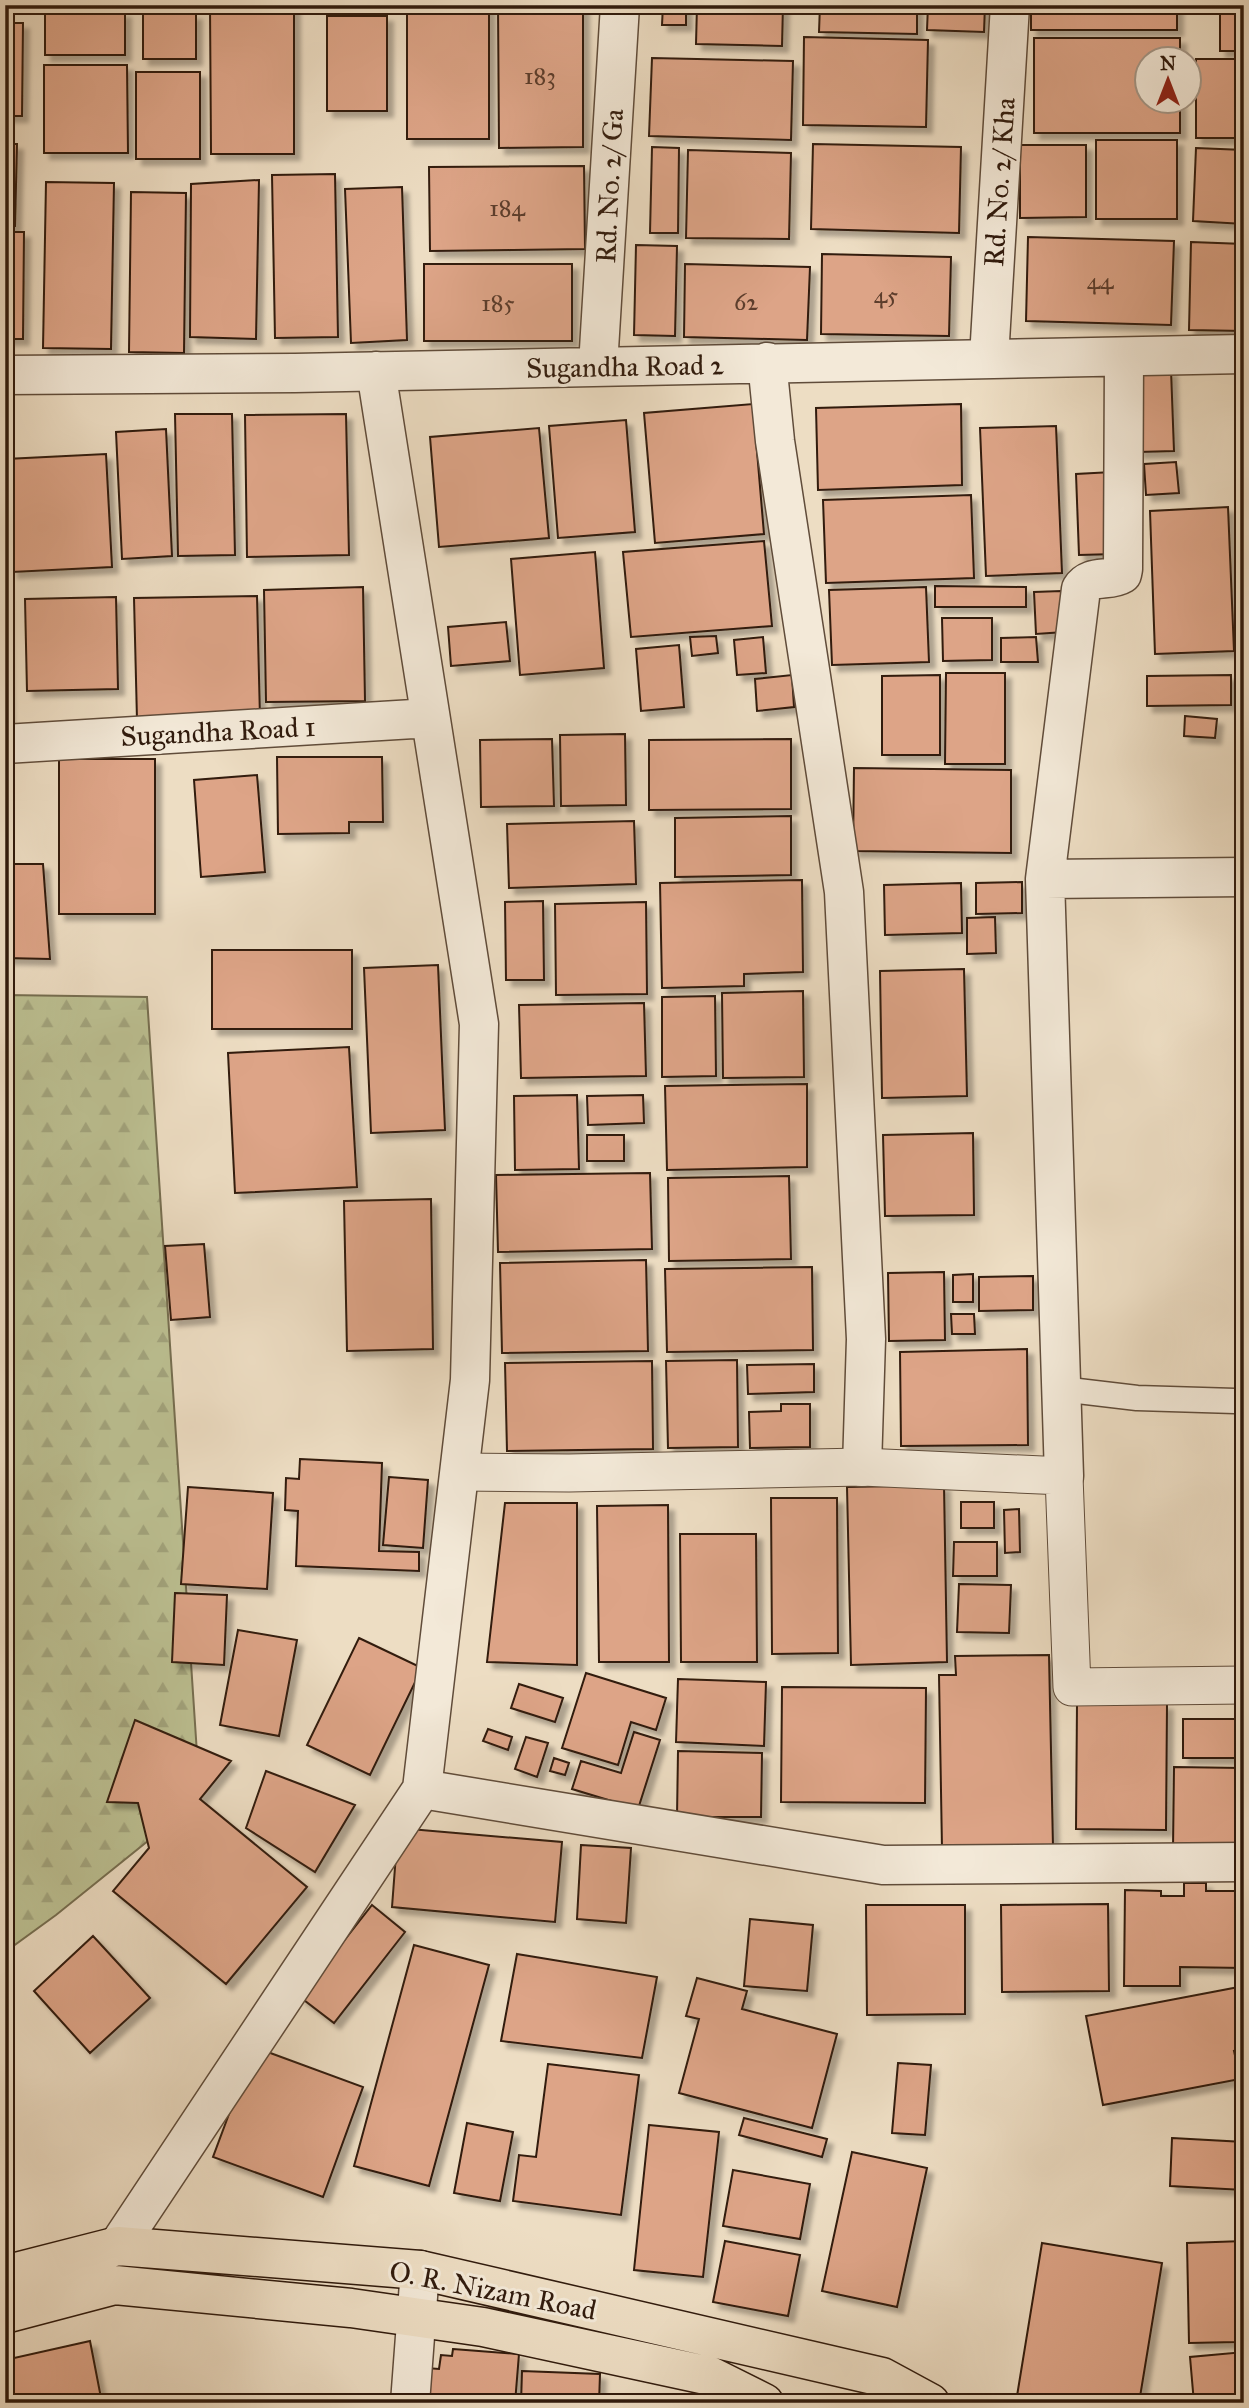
<svg xmlns="http://www.w3.org/2000/svg" width="1249" height="2408" font-family="'IM FELL Great Primer',serif">
  <defs>
    <pattern id="forest-firs" width="22" height="20" patternUnits="userSpaceOnUse" patternTransform="scale(1.75)"><rect width="22" height="20" fill="#bcc092"/><path d="M5 1l3.5 6h-7zM16 11l3.5 6h-7z" fill="#a2a47d"/></pattern>
    <filter id="shadow"><feDropShadow dx="6" dy="6" stdDeviation="2" flood-color="#0004"/></filter>
  </defs>
  <rect width="100%" height="100%" fill="#edddc3"/>
  <filter id="stains"><feTurbulence type="fractalNoise" baseFrequency=".00286" numOctaves="4"/><feColorMatrix values="0 0 0 0 .2 0 0 0 0 .09 0 0 0 0 .02 0 0 0 .5 -.17"/></filter>
  <radialGradient id="worn" r=".72"><stop offset=".6" stop-color="#630" stop-opacity="0"/><stop offset="1" stop-color="#630" stop-opacity=".3"/></radialGradient>
  <path fill="url(#forest-firs)" stroke="#766e50" stroke-width="2" d="M5,995L147,997L200,1799L56,1915L5,1952Z"/>
  <path fill="#dda487" stroke="#311b0d" stroke-width="2" filter="url(#shadow)" d="M210,5H294V154H211Z
    M407,5H489V139H407Z
    M498,5H583V147L499,148Z
    M663,5H686V25H662Z
    M697,5H783L782,46L696,44Z
    M820,5H917V34L819,32Z
    M928,5H985L984,32L927,30Z
    M1031,5H1177V30H1031Z
    M1220,5H1244V51H1220Z
    M45,12H125V55H45Z
    M143,14H196V59H143Z
    M327,16H387V111H327Z
    M5,23H23L22,116H5Z
    M804,37L928,40L926,127L803,125Z
    M1034,38H1180V60H1148V102H1180V133H1034Z
    M652,58L793,61L791,140L649,136Z
    M1196,59H1244V138H1196Z
    M44,65H127L128,153H44Z
    M136,72H200V159H136Z
    M1096,140H1177V219H1096Z
    M5,144H17L15,226H5Z
    M813,144L961,147L959,233L811,229Z
    M1020,145H1086V217L1020,218Z
    M652,147L679,148L678,233H650Z
    M1196,148L1244,150V224L1193,221Z
    M688,150L791,153L789,239L686,238Z
    M584,166L585,249L430,251L429,167Z
    M335,174L338,337L275,338L272,175Z
    M259,180L256,339L190,337L191,184Z
    M46,182L114,183L111,349L43,348Z
    M402,187L407,340L351,343L345,189Z
    M131,192L186,193L184,353L129,352Z
    M5,232H24L23,339H5Z
    M1028,237L1174,241L1171,325L1026,321Z
    M1191,242L1244,244V331L1189,330Z
    M636,245L677,246L675,336L634,335Z
    M822,254L951,257L949,336L821,334Z
    M424,264H572V341H424Z
    M685,264L810,267L807,340L684,337Z
    M1135,370H1171L1174,451L1138,452Z
    M753,404L764,534L655,543L644,413Z
    M961,404L962,485L818,490L816,408Z
    M175,414H232L235,555L178,556Z
    M346,414L349,555L247,557L245,415Z
    M626,420L635,532L558,538L549,426Z
    M1056,426L1062,573L986,576L980,428Z
    M539,428L549,538L439,547L430,437Z
    M166,429L172,556L122,559L116,432Z
    M1239,437H1244V571Z
    M106,454L112,567L12,572L6,459Z
    M1176,462L1179,493L1146,495L1144,464Z
    M1112,472L1115,554L1079,555L1076,474Z
    M971,495L974,578L826,583L823,500Z
    M1228,507L1234,651L1155,654L1150,511Z
    M764,541L772,626L631,637L623,552Z
    M595,552L604,668L520,675L511,559Z
    M5,582L8,736H5Z
    M935,586L1026,587V607H935Z
    M363,587L365,701L266,702L264,590Z
    M926,587L929,662L832,665L829,590Z
    M1061,591L1064,632L1036,634L1034,592Z
    M257,596L260,718L137,720L134,598Z
    M116,597L118,689L27,691L25,599Z
    M942,618H992V660L943,661Z
    M506,622L510,661L451,666L448,627Z
    M716,636L718,653L692,656L690,637Z
    M763,637L766,673L737,675L734,640Z
    M1036,637L1038,662H1001V638Z
    M679,645L684,707L641,711L636,649Z
    M946,673H1005V764H945Z
    M792,675L794,707L757,711L755,679Z
    M940,675V755H882V676Z
    M1231,675V705L1147,706V676Z
    M1185,716L1217,719L1215,738L1184,736Z
    M625,734L626,805L561,806L560,735Z
    M552,739L554,806L481,807L480,740Z
    M791,739V809L649,810V740Z
    M277,757H382L383,822H349V833L278,834Z
    M59,759H155V914H59Z
    M854,768L1011,770V853L853,851Z
    M257,775L265,872L201,877L194,780Z
    M791,816V875L675,877V818Z
    M634,821L636,884L509,888L507,824Z
    M5,864H43L50,959L5,958Z
    M802,880L803,972L744,974V986L662,988L660,883Z
    M1022,882V913L976,914V883Z
    M961,883L962,933L885,935L884,885Z
    M543,901L544,980H506L505,902Z
    M646,902L647,994L556,995L555,904Z
    M995,917L996,953L967,954V918Z
    M212,950H352V1029H212Z
    M438,965L445,1130L371,1133L364,968Z
    M964,969L967,1096L882,1098L880,971Z
    M803,991L804,1077L723,1078L722,993Z
    M715,996L716,1076L662,1077V997Z
    M644,1003L646,1076L521,1078L519,1005Z
    M349,1047L357,1187L235,1193L228,1053Z
    M807,1084V1167L667,1170L665,1086Z
    M577,1095L579,1169L515,1170L514,1096Z
    M643,1095L644,1123L588,1125L587,1096Z
    M973,1133L974,1215L885,1216L883,1135Z
    M587,1135H624V1161H587Z
    M650,1173L652,1249L498,1252L496,1175Z
    M789,1176L791,1259L669,1261L668,1178Z
    M431,1199L433,1349L347,1351L344,1201Z
    M204,1244L210,1317L171,1320L165,1246Z
    M646,1260L648,1351L502,1353L500,1263Z
    M812,1267L813,1350L667,1352L665,1269Z
    M944,1272L945,1340L889,1341L888,1273Z
    M973,1274V1302H953V1275Z
    M1033,1276V1310L979,1311V1277Z
    M951,1314H974L975,1334H952Z
    M1027,1349L1028,1445L901,1446L900,1352Z
    M737,1360L738,1447L668,1448L666,1361Z
    M652,1361L653,1449L507,1451L505,1363Z
    M814,1364V1392L748,1394L747,1365Z
    M781,1404H810V1447L750,1448L749,1412L781,1411Z
    M300,1459L382,1463L379,1551L419,1552V1571L296,1566L298,1511L285,1510L286,1478L299,1479Z
    M389,1477L428,1480L423,1548L383,1545Z
    M944,1485L947,1662L851,1665L847,1487Z
    M188,1487L273,1493L267,1589L181,1584Z
    M771,1498H837L838,1653L772,1654Z
    M961,1502H994V1528H961Z
    M505,1503H577V1665L487,1662Z
    M668,1505L669,1662H599L597,1506Z
    M1019,1509L1020,1552L1005,1553L1004,1510Z
    M680,1534H756L757,1662H681Z
    M954,1542H997V1576H953Z
    M959,1584L1011,1585L1009,1633L957,1632Z
    M175,1593L227,1595L224,1665L172,1662Z
    M238,1630L297,1640L279,1736L220,1725Z
    M359,1638L422,1668L370,1775L307,1745Z
    M1049,1655L1053,1847L942,1849L939,1675H956L955,1656Z
    M586,1673L666,1698L656,1730L631,1722L618,1765L562,1748Z
    M678,1679L766,1682L764,1746L676,1742Z
    M519,1684L563,1698L555,1722L511,1708Z
    M782,1687L926,1688L925,1803L781,1802Z
    M1077,1704H1167L1166,1830L1076,1829Z
    M1183,1719H1244V1758H1183Z
    M135,1720L231,1761L200,1799L307,1887L226,1984L113,1891L149,1848L138,1803L107,1802Z
    M488,1729L512,1737L508,1750L483,1741Z
    M634,1732L660,1740L638,1809L572,1789L581,1761L621,1773Z
    M526,1737L548,1743L537,1777L515,1769Z
    M678,1751L762,1753L761,1817H677Z
    M554,1758L569,1763L565,1775L550,1771Z
    M1174,1767L1242,1768L1241,1850L1173,1849Z
    M266,1771L355,1805L315,1872L246,1828Z
    M398,1828L562,1842L555,1922L392,1907Z
    M581,1845L631,1848L626,1923L577,1919Z
    M1184,1883H1206V1891H1244V1968L1180,1967V1986H1124L1125,1890L1161,1891V1896H1184Z
    M1108,1904L1109,1991L1002,1992L1001,1905Z
    M372,1905L405,1932L334,2023L300,1997Z
    M866,1905H965V2014L867,2015Z
    M750,1919L813,1925L807,1991L744,1986Z
    M93,1936L150,1998L90,2053L34,1991Z
    M414,1945L489,1965L429,2186L354,2166Z
    M517,1954L657,1977L642,2058L501,2041Z
    M697,1978L747,1991L742,2009L837,2034L812,2128L679,2093L699,2019L686,2016Z
    M1244,1986V2050L1234,2051L1240,2079L1103,2105L1086,2016Z
    M254,2047L363,2087L323,2197L213,2157Z
    M898,2063L931,2065L925,2135L892,2133Z
    M548,2064L639,2075L621,2215L513,2201L519,2155L536,2157Z
    M744,2118L827,2139L822,2157L739,2135Z
    M467,2123L513,2132L500,2201L454,2193Z
    M649,2125L719,2132L703,2277L634,2270Z
    M1172,2138L1244,2142V2190L1170,2186Z
    M852,2152L927,2168L897,2307L822,2291Z
    M733,2170L810,2184L800,2239L723,2226Z
    M725,2241L800,2255L788,2316L713,2302Z
    M1244,2241V2311L1235,2312L1236,2342L1189,2343L1187,2243Z
    M1042,2243L1162,2263L1139,2403H1061L1017,2396Z
    M90,2341L102,2403H5V2360Z
    M453,2349L519,2354L515,2403H424L427,2368L439,2369L441,2355L452,2356Z
    M1244,2352V2403H1194L1190,2357Z
    M522,2371L600,2374L599,2403H521Z"/>
  <g fill="none" stroke-linecap="round" stroke-linejoin="round">
    <defs>
      <path id="service" d="M1061,1389L1137,1398L1235,1401"/>
      <path id="pedestrian" d="M460,1472L569,1473L862,1467L1064,1476L1072,1687L1244,1685"/>
      <path id="minor" d="M989,358L1010,5
        M767,362L775,441L844,892L866,1339L862,1467
        M598,366L620,5
        M5,375L295,373L1244,354
        M5,744L430,718
        M1045,879L1244,877
        M1064,1476L1045,879L1081,589C1090,574 1109,582 1122,574L1123,569L1124,357
        M422,1789L883,1865L1244,1862
        M118,2246L422,1789L470,1380L479,1024L376,371
        M410,2403L420,2270"/>
      <path id="primary" d="M5,2275L118,2246L420,2270L882,2377L930,2403
        M5,2314L115,2285L351,2308L483,2327L710,2376L764,2403"/>
    </defs>
    <use href="#service" stroke="#604c3a" stroke-width="27"/>
    <use href="#pedestrian" stroke="#604c3a" stroke-width="39"/>
    <use href="#minor" stroke="#604c3a" stroke-width="41"/>
    <use href="#primary" stroke="#311b0d" stroke-width="41"/>
    <use href="#service" stroke="#f3e9d8" stroke-width="24"/>
    <use href="#pedestrian" stroke="#f3e9d8" stroke-width="37"/>
    <use href="#minor" stroke="#f3e9d8" stroke-width="38"/>
    <use href="#primary" stroke="#edddc3" stroke-width="38"/>
  </g>
  <g text-anchor="middle" stroke-width="6" stroke-linejoin="round" paint-order="stroke">
    <g font-size="24" fill="#5c3d2c">
      <text x="540" y="84">183</text>
      <text x="507" y="216">184</text>
      <text x="1100" y="289">44</text>
      <text x="886" y="303">45</text>
      <text x="746" y="310">62</text>
      <text x="498" y="311">185</text>
    </g>
    <g font-size="28" fill="#311b0d" stroke="#f3e9d8">
      <text transform="translate(999 182) rotate(-86)" y="10">Rd. No. 2/ Kha</text>
      <text transform="translate(609 186) rotate(-87)" y="10">Rd. No. 2/ Ga</text>
      <text transform="translate(625 366) rotate(-1)" y="10">Sugandha Road 2</text>
      <text transform="translate(218 731) rotate(-3)" y="10">Sugandha Road 1</text>
      <text transform="translate(493 2290) rotate(11)" y="10">O. R. Nizam Road</text>
    </g>
  </g>
  <rect width="1249" height="2408" fill="none" stroke="#edddc3" stroke-width="28"/>
  <rect x="7" y="7" width="1235" height="2394" fill="none" stroke="#311b0d" stroke-width="3.5"/>
  <rect x="14" y="14" width="1221" height="2380" fill="none" stroke="#311b0d" stroke-width="2"/>
  <g transform="translate(1168 80)"><circle r="33" fill="#f3e9d8" stroke="#a59787" stroke-width="2"/>
  <path d="M0-5L12 26L0 18L-12 26Z" fill="#8f2418"/>
  <text y="-10" font-size="19" font-weight="bold" text-anchor="middle" fill="#311b0d">N</text>
  </g>
  <rect width="100%" height="100%" filter="url(#stains)"/>
  <rect width="100%" height="100%" fill="url(#worn)"/>
</svg>
